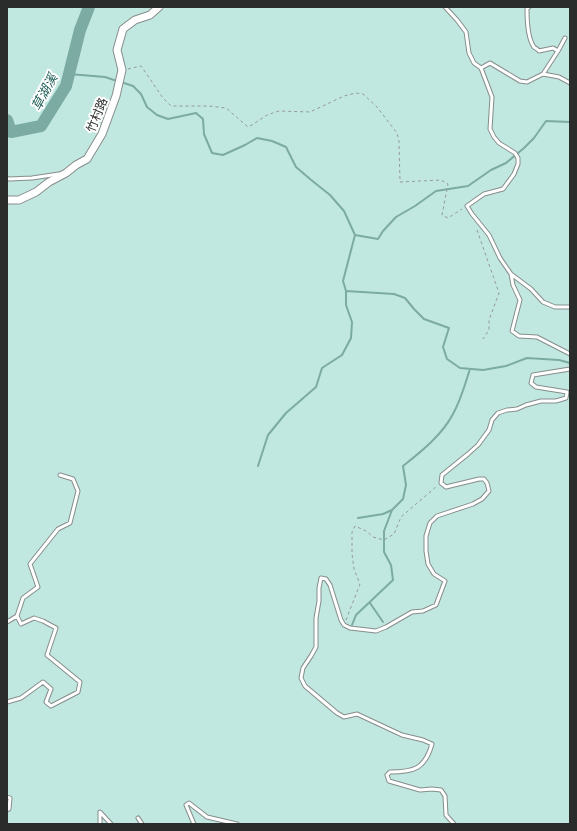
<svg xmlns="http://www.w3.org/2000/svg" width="577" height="831" font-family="Cabin,'Noto Sans TC',sans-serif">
  <rect width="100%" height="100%" fill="#eaf0ef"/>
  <path fill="#c0e7e0" d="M7,7H570V824H7Z"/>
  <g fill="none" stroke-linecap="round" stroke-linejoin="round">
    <path stroke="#7baba3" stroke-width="2" d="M69,74L105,77L117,81
      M121,82L133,86L141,94L147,107L157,115L168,119L196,113L203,119L204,134L212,153L223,155L245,145L257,138L272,141L286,147L296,167L310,179L330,195L344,211L355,235L343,281L346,291L394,294L405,298L414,309L424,319L449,328L443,347L447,359L460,368L483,370L506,366L527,358L559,360L570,363
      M355,235L378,239L383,231L396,217L415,206L436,191L468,186L491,170L506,163L524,148L534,138L546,121L570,122
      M258,466L268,435L286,413L316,387L322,368L342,355L351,338L352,322L346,305V291
      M358,518L383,514L392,510
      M370,603L383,622
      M352,625L356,615L393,580L391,565L384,552V531L392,510L403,499L406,485L403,466C422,451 442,435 453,414C461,400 465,384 470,369"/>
    <path stroke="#7baba3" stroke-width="12" d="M7,120L11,132L41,126L66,86L80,30L89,7"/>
    <defs>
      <path id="service" d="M445,7L457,20L466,32L469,53L474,63L481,68L492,97L490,129L494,137L499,143L515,153L518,158V164L514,174L503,189L484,194L467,206L472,214L489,235L500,258L511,274L513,285L520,300L512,331L519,336L537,337L570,354
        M529,7L527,9C527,19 528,39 534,47C535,48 539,50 539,51L553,48L558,51L543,74
        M558,51L565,38
        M481,68L490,63L520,81L527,82L543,74L559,77L570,83
        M7,178L9,179L32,178L59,174
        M511,274L531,289L543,302L555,307H570
        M7,622L17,616L23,598L38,587L30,564L58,529L70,523L78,491L73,479L60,475
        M7,702L21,698L43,682L51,689L46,702L51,706L78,692L80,682L47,655L56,628L43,621L34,618L21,624L17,616
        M7,797L10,798L9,809L7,810
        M138,818L142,824
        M100,824V812L111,824
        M194,824L186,805L189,803L207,817L237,824
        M454,824L446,815L445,796L441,790L432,789L420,790L389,781L387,775L390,772C414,772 425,769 432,744L423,740L402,735L357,714L344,717L337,713L305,686L301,678L303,668L311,656L316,647V618L319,601V588L321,578L326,579L330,585L341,620L344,625L350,628L376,631L386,627L412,612L423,611L436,605L445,581L434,574L428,564L426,551V536L430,523L437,516L473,504L482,499L489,491L487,483L484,479H479L446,487L441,483L442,475L468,454L478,445L489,430L492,420L498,413L507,410L517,409L526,405L541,401H556L566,398L567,392L536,387L531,383L533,375L570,369"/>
      <path id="tertiary" d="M7,200H19L36,192L49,182L66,173L76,165L87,159L102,134L116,96L122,70L117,50L123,29L135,20L150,15L159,7"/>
    </defs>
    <use href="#service" stroke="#878d8c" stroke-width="5"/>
    <use href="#tertiary" stroke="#878d8c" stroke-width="9"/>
    <path stroke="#969a99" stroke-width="1" stroke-dasharray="3 3" stroke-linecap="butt" d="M128,69L141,66L163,98L171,106H209L226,108L248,127L252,125L267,115L279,111L310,112L344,96L356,93L363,94L377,107L397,133L399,141L400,182L441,180L448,184L442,215L448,218L462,209
      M477,230L499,293L489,320V330L483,339
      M346,620L360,584L354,569L352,554V532L355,526L366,531L373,537L384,540L394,534L401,517L437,486"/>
    <use href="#service" stroke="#fff" stroke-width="3"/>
    <use href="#tertiary" stroke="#fff" stroke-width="7"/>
  </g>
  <g text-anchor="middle" stroke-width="4" stroke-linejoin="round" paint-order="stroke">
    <g font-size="12" fill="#2a2c2c" stroke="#fff">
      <text transform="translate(97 115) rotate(-68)" y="4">竹村路</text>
    </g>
    <g font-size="13" font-style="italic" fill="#1a5b53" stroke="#fff">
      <text transform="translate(44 92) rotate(-62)" y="5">草湖溪</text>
    </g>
  </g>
  <rect width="577" height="831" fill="none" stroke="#2a2c2c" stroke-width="16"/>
</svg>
